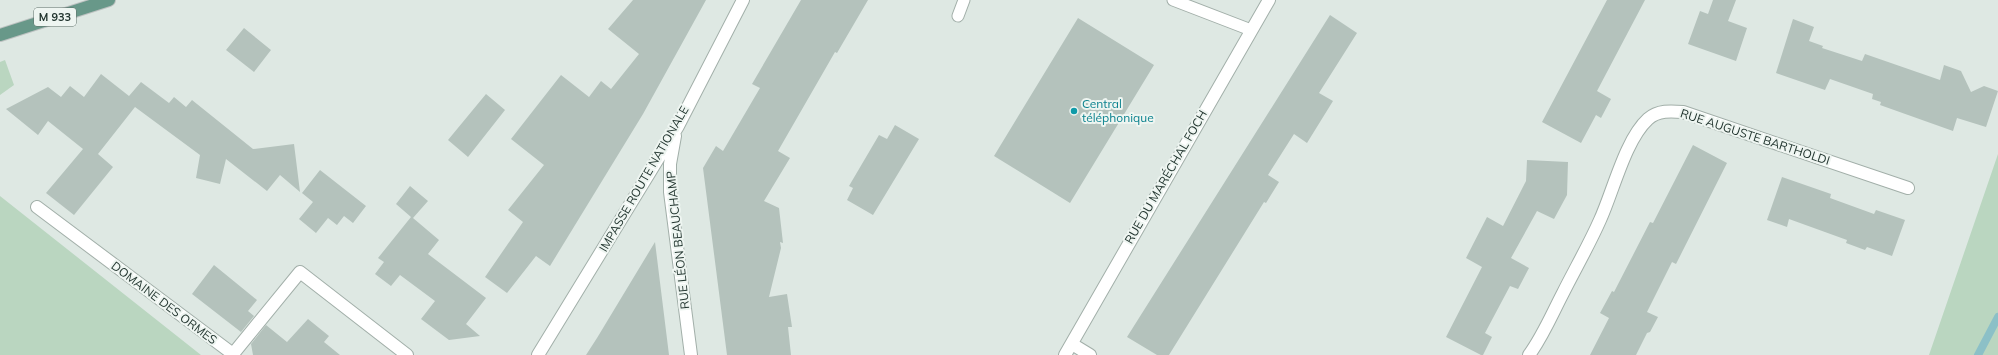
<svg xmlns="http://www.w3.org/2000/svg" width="1998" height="355" font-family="Mulish,sans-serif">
  <rect width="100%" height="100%" fill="#dee8e3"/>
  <path fill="#bad6c0" d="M5,60L14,85L0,95V62Z
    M1998,154V355H1929Z
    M0,196L201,355H0Z"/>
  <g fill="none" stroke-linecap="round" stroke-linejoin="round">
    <path stroke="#8cc0c7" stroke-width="8" d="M1978,355L1998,317"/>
  </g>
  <path fill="#b4c2bc" d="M633,0H706L643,114L550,266L536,256L507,293L485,277L523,222L508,210L544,165L511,139L561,75L589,97L601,81L611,89L639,54L608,29Z
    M801,0H868L837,53L835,52L778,151L790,158L764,201L779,208L783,243L780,242L781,248L769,297L787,294L792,327H788L791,355H727L703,168L716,146L723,151L760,88L752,84Z
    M1607,0H1645L1597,91L1611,99L1601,118L1596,115L1581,143L1542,122Z
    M1713,0H1736L1728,21L1747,28L1736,61L1688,44L1700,11L1708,14Z
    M1330,15L1357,33L1319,93L1333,101L1307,143L1294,134L1268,175L1279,182L1266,203L1264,202L1169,355H1157L1127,337Z
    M1078,18L1154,65L1070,203L994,156Z
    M1793,19L1814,27L1809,41L1823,46L1822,48L1862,61L1865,54L1940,80L1944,65L1961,71L1971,92L1984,86L1998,91L1986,127L1957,118L1953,131L1880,105L1881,102L1872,99L1873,94L1830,79L1825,90L1776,73Z
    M244,28L271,50L254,72L226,50Z
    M101,74L129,96L141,82L169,103L174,97L186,107L192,100L253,149L294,144L300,192L280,175L267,191L226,159L220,184L196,178L200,155L135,107L98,154L113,167L74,215L46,193L83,149L48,121L38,135L6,109L48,87L61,97L70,86L84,97Z
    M486,94L505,110L468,157L448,140Z
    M895,125L919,139L873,215L847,200L853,188L849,186L879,135L887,139Z
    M1693,145L1727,163L1676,264L1672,262L1647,312L1658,317L1650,332L1647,333L1636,355H1590L1609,318L1600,313L1612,291L1614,292L1650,222L1653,223Z
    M1527,160L1568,162L1567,195L1554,219L1537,211L1511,258L1529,268L1518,289L1510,286L1485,333L1492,337L1483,355H1481L1446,337L1482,267L1466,258L1487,217L1503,226L1526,181Z
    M320,170L366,206L353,223L344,216L337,225L328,218L316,233L299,219L313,202L302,193Z
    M1782,177L1831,194L1830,198L1874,214L1876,210L1905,220L1892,256L1867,247L1865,250L1846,243L1847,240L1789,219L1787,227L1767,220Z
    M410,186L428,201L413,218L439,240L428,254L486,298L466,324L480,336L449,340L421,319L435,301L400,275L391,286L375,274L384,262L378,258L411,217L396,204Z
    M655,242L669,355H586L597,338Z
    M214,265L257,300L248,311L254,316L241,332L192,294Z
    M308,319L329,336L324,342L340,355H253L251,344L266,325L287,342Z"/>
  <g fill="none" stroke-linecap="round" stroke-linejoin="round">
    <defs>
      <path id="lane" d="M1173,0L1251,30
        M958,16L964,0"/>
      <path id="street" d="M675,136L670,164V192L691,355
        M37,207L233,354L300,272L407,355
        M1072,344L1090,355
        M538,355L678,126L743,0
        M1065,355L1269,0
        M1529,355C1543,336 1552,314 1563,293C1575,269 1589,245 1600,220C1613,192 1625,140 1648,119C1658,110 1671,111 1683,112L1908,188"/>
      <path id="primary" d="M0,35L109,0"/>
    </defs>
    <use href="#lane" stroke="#a2afa9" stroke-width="13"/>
    <use href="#street" stroke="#a2afa9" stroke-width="14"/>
    <use href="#primary" stroke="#bdc2c1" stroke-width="14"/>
    <use href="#lane" stroke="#fff" stroke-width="11"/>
    <use href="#street" stroke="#fff" stroke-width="12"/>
    <use href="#primary" stroke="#689889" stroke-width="12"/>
  </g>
  <circle fill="#0f9aa8" stroke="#eef5f1" stroke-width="1.5" cx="1074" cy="111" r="4"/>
  <g text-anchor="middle" stroke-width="4" stroke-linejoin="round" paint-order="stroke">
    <rect fill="#eef5f1" stroke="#5f6f69" stroke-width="1" x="34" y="8" width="42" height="18" rx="3"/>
    <g font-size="11" font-weight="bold" fill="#22352f">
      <text x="55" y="21">M 933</text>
    </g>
    <g font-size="12" fill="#0d838f" stroke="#eef5f1" text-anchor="start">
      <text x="1082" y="108">Central<tspan x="1082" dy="14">téléphonique</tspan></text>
    </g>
    <g font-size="12" fill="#22352f" stroke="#eef5f1">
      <text transform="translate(1755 137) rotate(18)" y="4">RUE AUGUSTE BARTHOLDI</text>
      <text transform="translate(1166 177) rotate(-60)" y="4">RUE DU MARÉCHAL FOCH</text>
      <text transform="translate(644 179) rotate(-60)" y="4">IMPASSE ROUTE NATIONALE</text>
      <text transform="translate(678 240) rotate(-96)" y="4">RUE LÉON BEAUCHAMP</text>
      <text transform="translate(164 303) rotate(37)" y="4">DOMAINE DES ORMES</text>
    </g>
  </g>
</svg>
